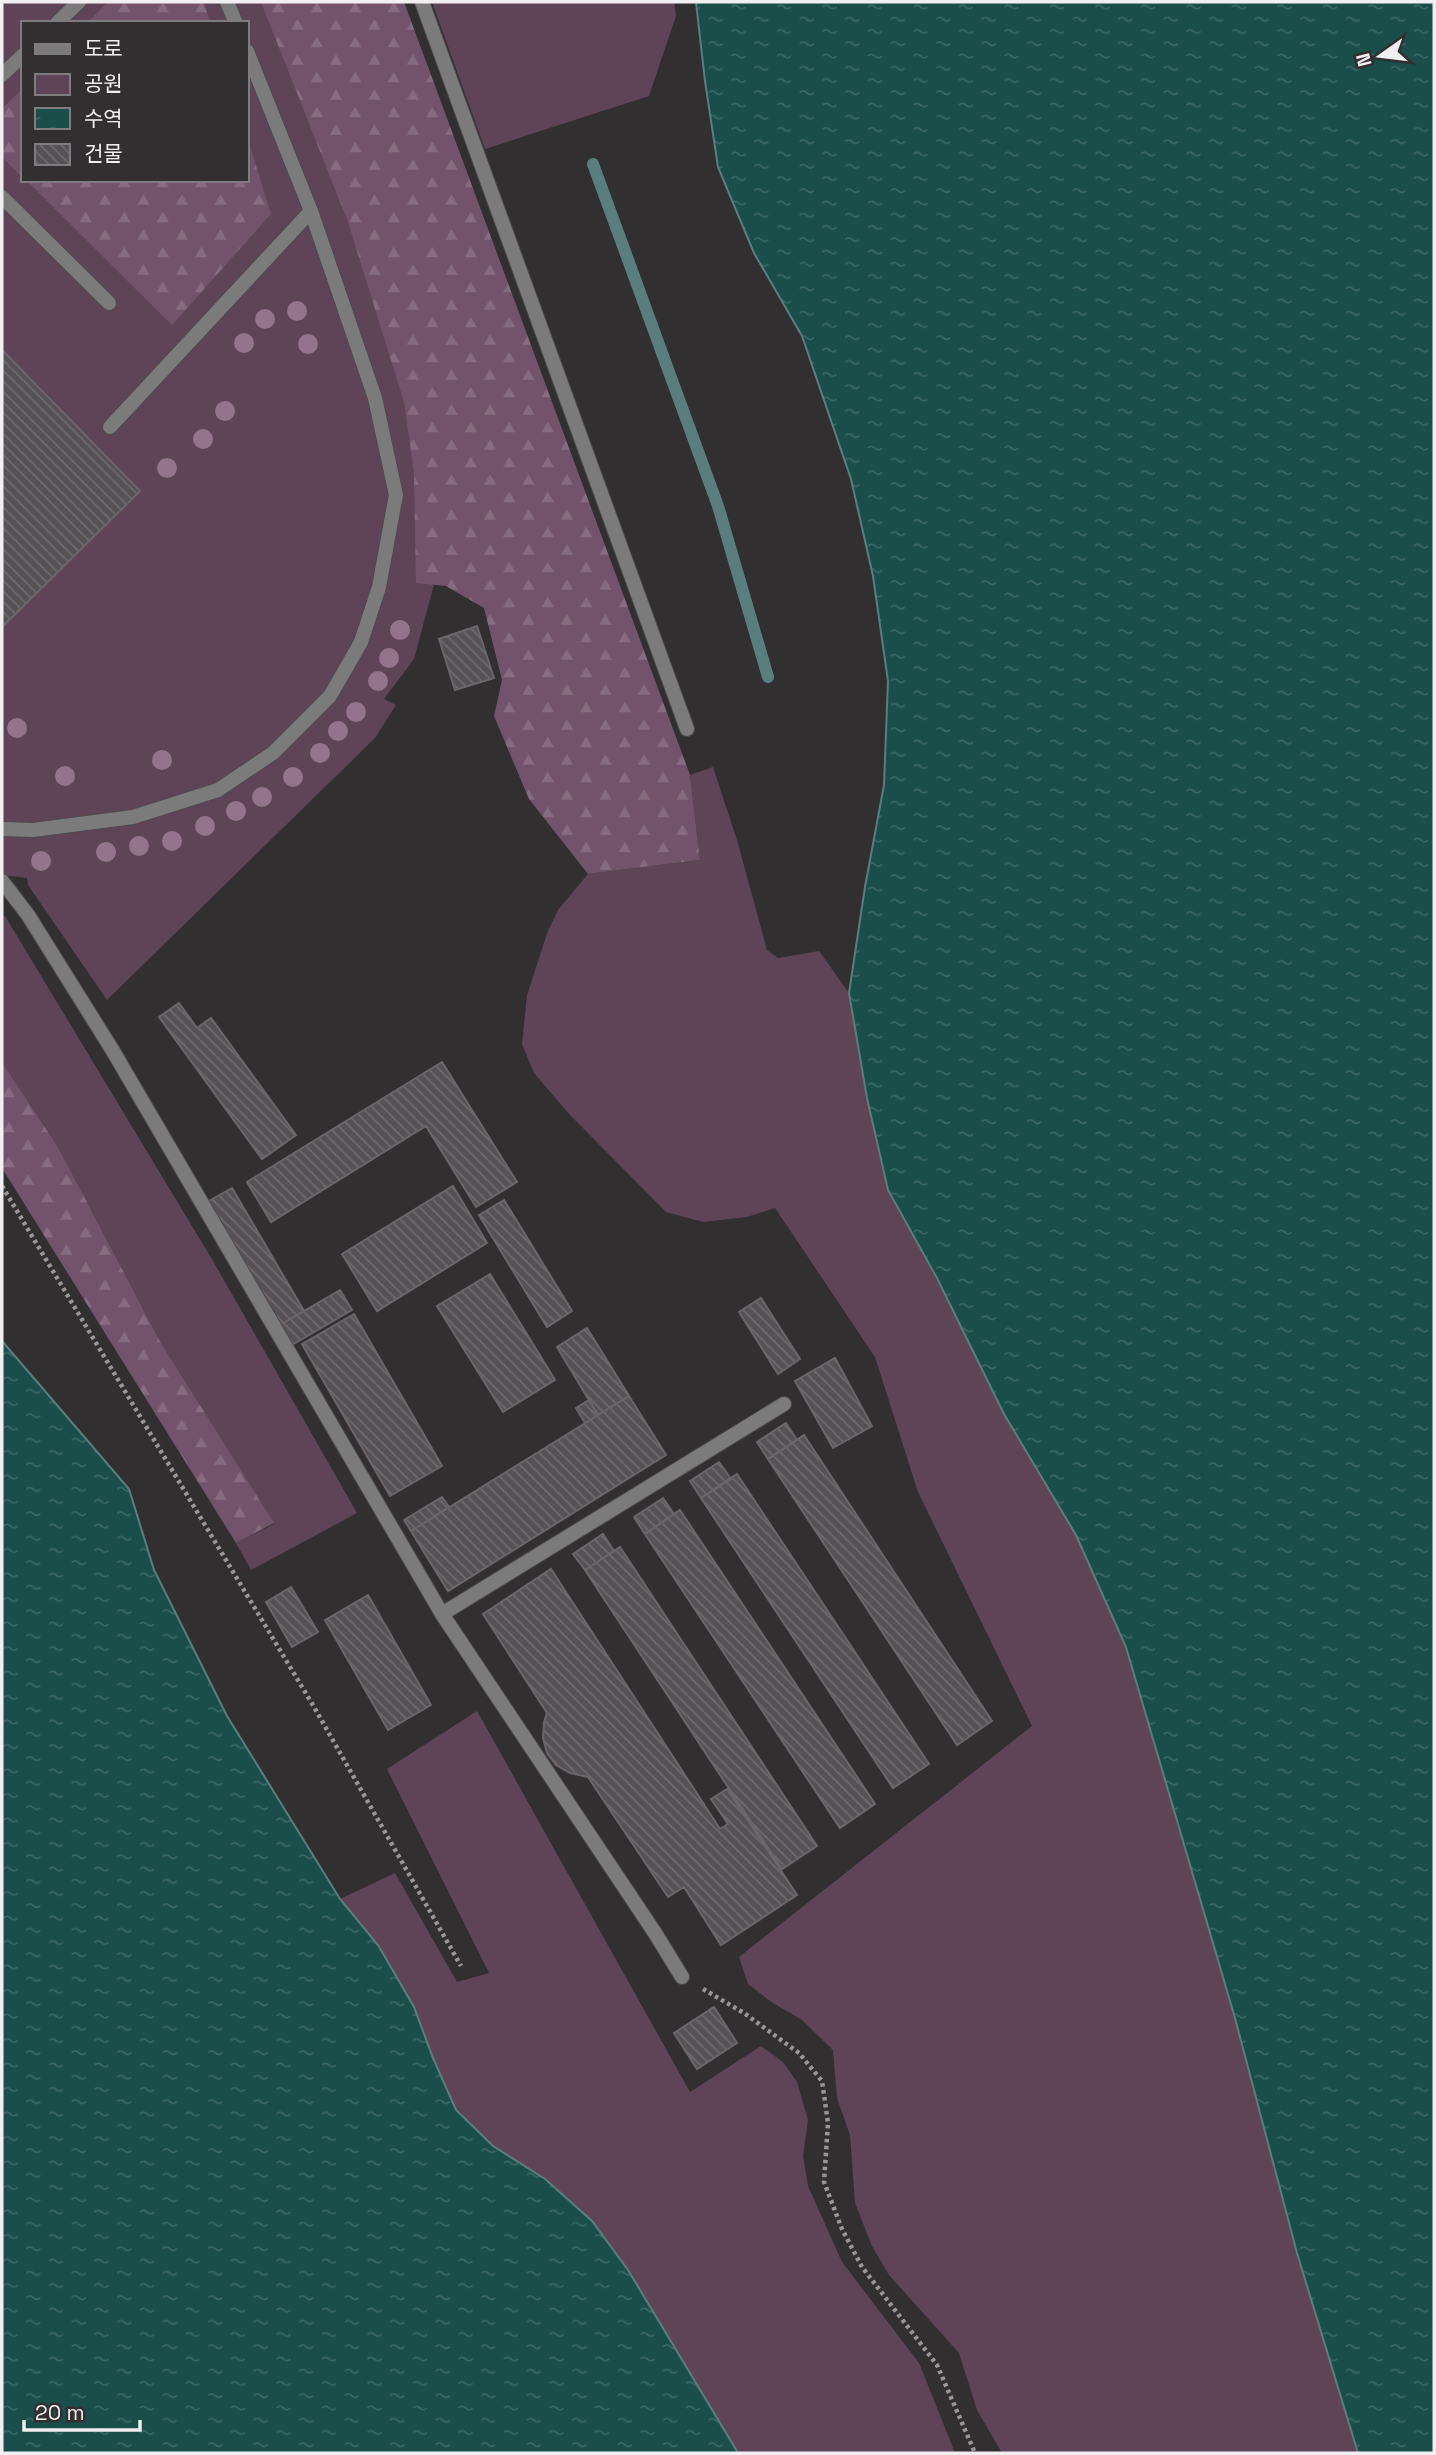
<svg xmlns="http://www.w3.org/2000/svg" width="1436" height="2455" font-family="'Space Grotesk','Noto Sans KR',sans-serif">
  <defs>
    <pattern id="forest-firs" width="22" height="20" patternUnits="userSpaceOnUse" patternTransform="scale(1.75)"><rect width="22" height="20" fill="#73536b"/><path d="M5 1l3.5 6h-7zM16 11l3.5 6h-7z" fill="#876c81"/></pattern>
    <pattern id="water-ripples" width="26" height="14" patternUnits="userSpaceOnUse" patternTransform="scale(1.75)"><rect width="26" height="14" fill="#194e4b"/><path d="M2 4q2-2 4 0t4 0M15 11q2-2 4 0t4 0" fill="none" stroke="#3b6865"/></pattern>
    <pattern id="building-back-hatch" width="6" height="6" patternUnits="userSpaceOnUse" patternTransform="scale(1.75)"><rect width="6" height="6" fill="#555154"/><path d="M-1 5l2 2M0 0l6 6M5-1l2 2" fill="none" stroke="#6e6a6d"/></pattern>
  </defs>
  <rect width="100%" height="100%" fill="#322f31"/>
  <path fill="#5f4458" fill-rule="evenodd" d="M2,2H299L452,517L414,659L384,699L396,705L375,738L107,1000L28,885L27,878L2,875ZM23,23H247V180H23Z
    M432,2H674L676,16L649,96L485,149Z
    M713,767L737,840L767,950L778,958L819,951L849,993L867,1098L888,1190L1076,1535L1126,1647L1235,2018L1297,2253L1358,2453H1002L977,2410L959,2353L889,2275L872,2246L855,2203L850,2135L837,2098L833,2050L802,2020L773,2003L748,1984L739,1957L1032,1726L918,1492L875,1357L775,1208L747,1217L703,1222L666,1212L570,1115L534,1073L522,1044L527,995L548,931L558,910L588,874L700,860L690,775Z
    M5,916L213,1261L357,1513L251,1570L236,1543L274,1524L161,1343L58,1147L2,1062V917Z
    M477,1711L690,2092L761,2046L783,2062L797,2082L808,2120L803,2156L808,2186L842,2262L919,2363L955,2453H738L628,2270L592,2222L545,2179L493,2146L456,2110L433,2058L414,2007L340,1899L395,1873L457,1982L489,1973L387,1769Z"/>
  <path fill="url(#forest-firs)" d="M108,2H204L210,23H87Z
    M261,2H404L690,775L700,860L588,874L529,799L494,716L502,680L484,608L446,586L416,583L414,473L404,402L348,222Z
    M23,88V178L2,157V109Z
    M247,137L271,214L172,325L26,180H247Z
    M2,1062L58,1147L161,1343L274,1523L236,1543L2,1168Z"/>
  <path fill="url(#water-ripples)" stroke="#5a7e7d" stroke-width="2" d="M696,2H1434V2453H1358L1297,2253L1235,2018L1126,1647L1076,1535L1004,1414L937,1278L888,1190L867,1098L849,993L865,887L884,785L888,681L873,576L851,479L802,336L754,253L718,167L705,81Z
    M2,1341L129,1489L154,1570L227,1716L340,1899L378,1945L414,2007L433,2058L456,2110L493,2146L545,2179L592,2221L628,2270L738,2453H2Z"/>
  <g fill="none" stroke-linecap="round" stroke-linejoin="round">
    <path stroke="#5a7e7d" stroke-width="12" d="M593,164L718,506L768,677"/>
  </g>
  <path fill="url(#building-back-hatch)" stroke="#6a6669" stroke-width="2" d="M2,350L140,491L2,627Z
    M477,626L494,678L455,690L439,639Z
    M179,1003L197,1028L211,1018L296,1135L262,1159L159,1017Z
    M442,1062L517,1182L476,1207L426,1126L271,1222L247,1182Z
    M453,1186L487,1243L377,1311L342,1254Z
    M232,1188L304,1311L280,1325L207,1202Z
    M504,1200L572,1311L547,1327L479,1215Z
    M490,1274L555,1380L503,1412L437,1306Z
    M340,1290L352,1310L292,1345L280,1325Z
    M761,1298L800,1359L778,1374L739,1312Z
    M354,1314L442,1466L390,1496L302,1344Z
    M587,1328L629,1396L598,1415L557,1347Z
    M835,1358L872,1426L833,1448L795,1381Z
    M629,1396L666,1455L448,1591L411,1531Z
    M589,1400L598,1415L585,1423L576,1408Z
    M786,1423L797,1440L768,1459L757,1442Z
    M804,1435L992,1721L957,1745L768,1459Z
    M719,1462L731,1479L701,1498L690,1481Z
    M737,1474L929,1764L893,1788L701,1498Z
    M442,1497L449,1507L411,1531L404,1520Z
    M663,1498L674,1514L645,1534L634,1517Z
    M680,1510L875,1804L840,1828L645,1534Z
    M603,1534L614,1551L585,1570L573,1554Z
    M620,1547L817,1846L782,1869L585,1570Z
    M551,1569L720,1829L728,1824L711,1799L727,1789L797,1895L721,1945L684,1887L668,1897L588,1777L570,1773L556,1765L547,1753L543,1738L544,1722L547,1713L483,1614Z
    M291,1587L318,1632L292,1647L266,1602Z
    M368,1595L431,1705L388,1730L325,1620Z
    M714,2007L737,2043L697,2069L674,2033Z"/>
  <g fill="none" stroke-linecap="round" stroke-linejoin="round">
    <defs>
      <path id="service" d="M57,23L79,2
        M2,75L23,55
        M2,197L109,303
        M110,427L311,211"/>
      <path id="minor" d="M227,2L236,23
        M422,2L687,729
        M2,829L33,830L133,817L218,790L273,753L330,696L361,642L379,587L396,495L375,398L311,211L247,51
        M2,881L28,915L113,1051L442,1614L655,1933L682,1977
        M442,1614L784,1404"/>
    </defs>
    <use href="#service" stroke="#4d4a4c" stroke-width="16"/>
    <use href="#minor" stroke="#4d4a4c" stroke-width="16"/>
    <path stroke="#999698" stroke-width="4.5" stroke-dasharray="3.5 3.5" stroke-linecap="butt" d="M2,1186L314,1707L461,1966
      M703,1989L744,2013L799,2053L822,2081L828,2123L824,2182L842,2229L862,2267L937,2365L975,2453"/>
    <use href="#service" stroke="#7c7b7c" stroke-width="14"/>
    <use href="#minor" stroke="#7c7b7c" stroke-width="14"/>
  </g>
  <g fill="#94748c">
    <circle cx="297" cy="311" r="10"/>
    <circle cx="265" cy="319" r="10"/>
    <circle cx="244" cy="343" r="10"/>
    <circle cx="308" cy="344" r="10"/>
    <circle cx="225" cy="411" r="10"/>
    <circle cx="203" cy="439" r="10"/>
    <circle cx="167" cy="468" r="10"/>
    <circle cx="400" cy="630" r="10"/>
    <circle cx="389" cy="658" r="10"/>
    <circle cx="378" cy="681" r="10"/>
    <circle cx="356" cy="712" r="10"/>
    <circle cx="17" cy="728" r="10"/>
    <circle cx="338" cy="731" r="10"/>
    <circle cx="320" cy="753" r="10"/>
    <circle cx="162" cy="760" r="10"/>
    <circle cx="65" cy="776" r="10"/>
    <circle cx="293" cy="777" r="10"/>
    <circle cx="262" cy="797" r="10"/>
    <circle cx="236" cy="811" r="10"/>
    <circle cx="205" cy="826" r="10"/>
    <circle cx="172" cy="841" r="10"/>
    <circle cx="139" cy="846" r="10"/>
    <circle cx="106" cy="852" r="10"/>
    <circle cx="41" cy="861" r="10"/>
  </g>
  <rect width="1436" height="2455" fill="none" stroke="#f1eff1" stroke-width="7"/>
  <rect x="21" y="21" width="228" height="161" fill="#322f31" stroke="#7e7c7e" stroke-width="2"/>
  <rect x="35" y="44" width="35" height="10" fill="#7c7b7c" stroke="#7e7c7e" stroke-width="2"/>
  <text x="84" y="56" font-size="21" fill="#f1eff1">도로</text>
  <rect x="35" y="74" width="35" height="21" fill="#5f4458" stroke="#7e7c7e" stroke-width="2"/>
  <text x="84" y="91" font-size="21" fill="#f1eff1">공원</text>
  <rect x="35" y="108" width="35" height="21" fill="url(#water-ripples)" stroke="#7e7c7e" stroke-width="2"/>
  <text x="84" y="126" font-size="21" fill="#f1eff1">수역</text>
  <rect x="35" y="144" width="35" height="21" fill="url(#building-back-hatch)" stroke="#7e7c7e" stroke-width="2"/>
  <text x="84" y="161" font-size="21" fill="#f1eff1">건물</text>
  <g transform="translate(1380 56) rotate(256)" stroke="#322f31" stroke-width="5" paint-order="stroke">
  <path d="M0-5L12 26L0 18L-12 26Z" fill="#f1eff1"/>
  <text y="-10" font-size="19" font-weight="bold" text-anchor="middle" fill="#f1eff1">N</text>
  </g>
  <path d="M24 2420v10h116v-10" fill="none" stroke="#f1eff1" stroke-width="3.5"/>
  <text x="35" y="2420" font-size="21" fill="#f1eff1" stroke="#322f31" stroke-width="5" paint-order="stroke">20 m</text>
</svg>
